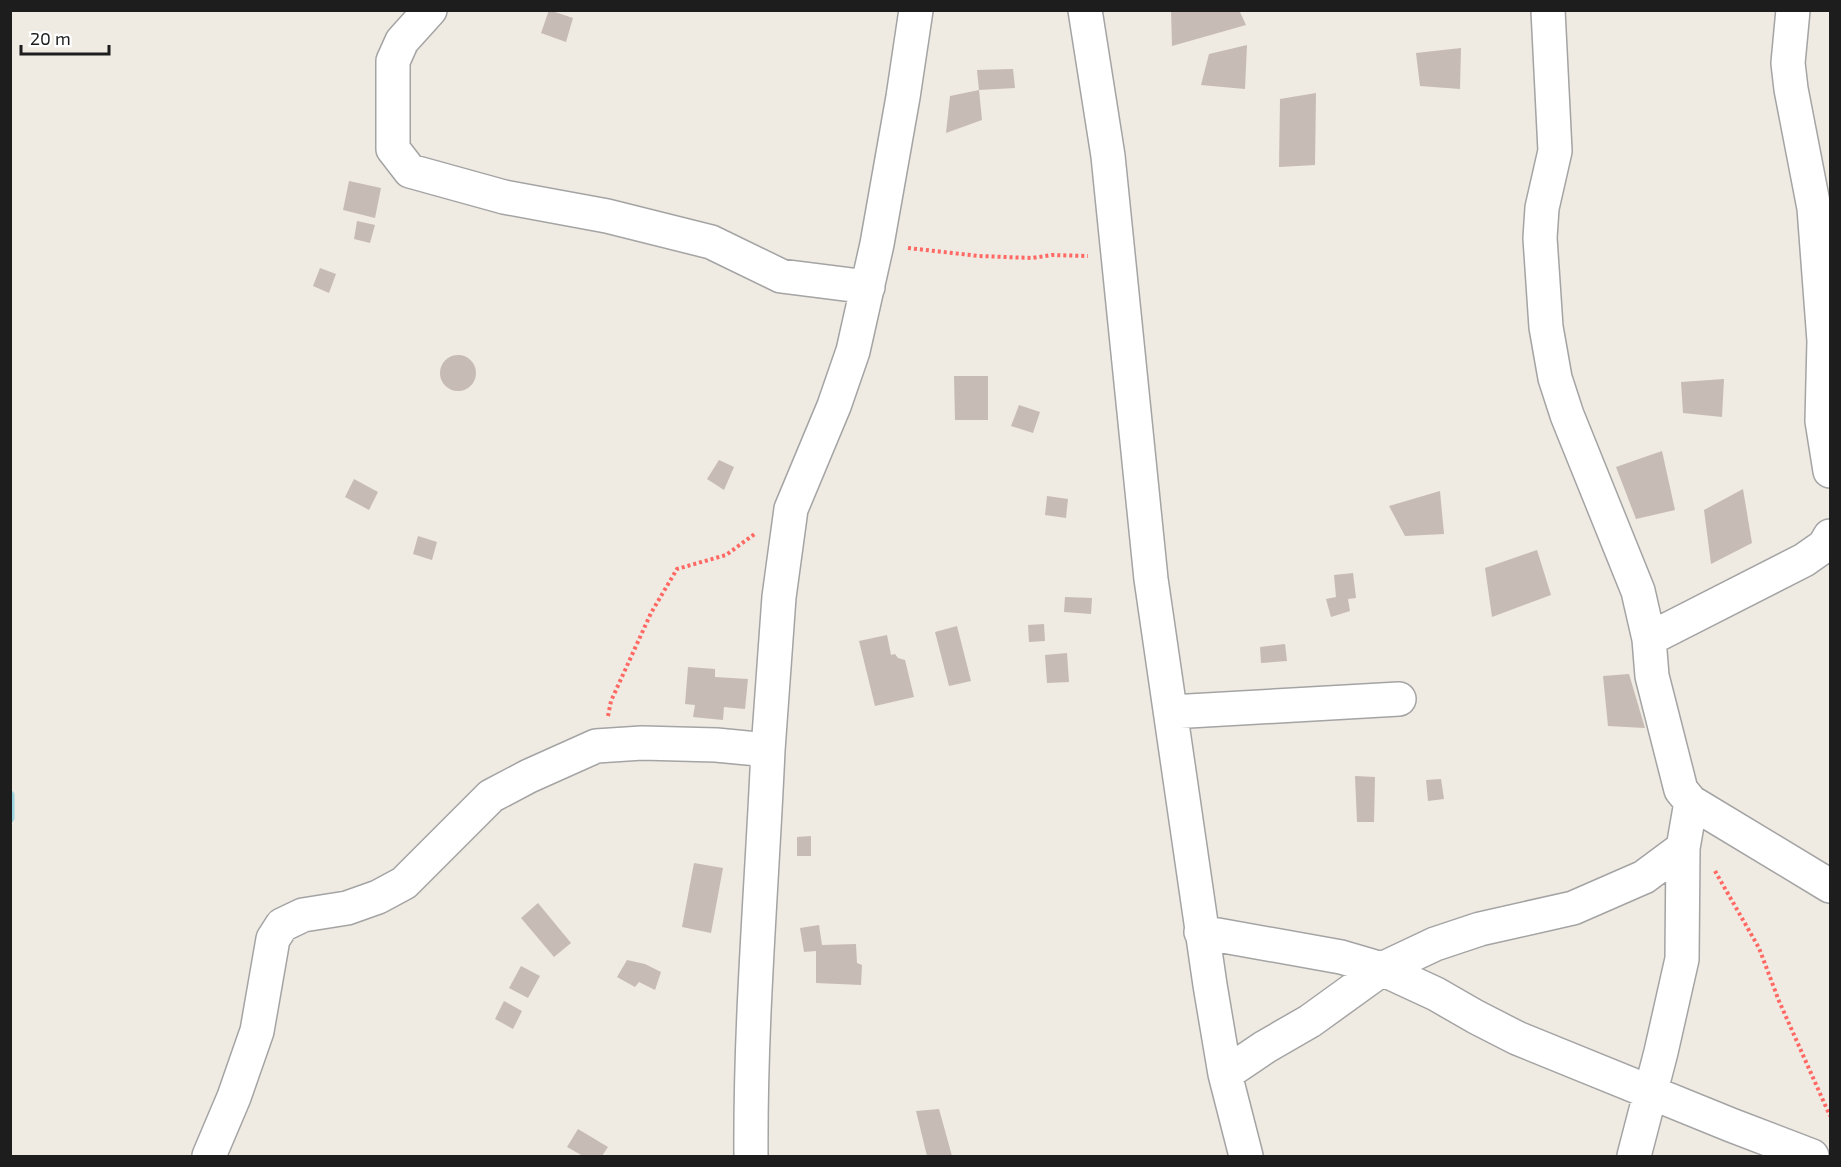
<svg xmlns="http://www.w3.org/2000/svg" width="1841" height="1167" font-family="'Exo 2',sans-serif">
  <rect width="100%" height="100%" fill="#efeae2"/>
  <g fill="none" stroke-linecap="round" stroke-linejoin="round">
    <path stroke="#9ed6e1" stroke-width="9" d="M10,795V818"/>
  </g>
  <path fill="#c7bbb5" d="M549,10L573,18L566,42L541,33Z
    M1171,10H1239L1246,25L1172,46Z
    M1247,45L1245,89L1201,85L1209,54Z
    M1461,48L1460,89L1420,86L1416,53Z
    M1013,69L1015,88L979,90L982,120L946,133L950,96L979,90L977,70Z
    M1316,93L1315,165L1279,167L1280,99Z
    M349,181L381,188L375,218L343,210Z
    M357,221L375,225L370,243L354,239Z
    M320,268L336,274L329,293L313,286Z
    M440 373a18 18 0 1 1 36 0a18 18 0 1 1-36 0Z
    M954,376H988V420H955Z
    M1724,379L1722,417L1683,413L1681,382Z
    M1019,405L1040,412L1033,433L1011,426Z
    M1662,451L1675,510L1636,519L1616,467Z
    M719,460L734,467L724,490L707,479Z
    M354,479L378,492L369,510L345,497Z
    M1743,489L1752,543L1711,564L1704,510Z
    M1440,491L1444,534L1405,536L1389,506Z
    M1047,496L1068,499L1066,518L1045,515Z
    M418,536L437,542L432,560L413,554Z
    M1537,550L1551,595L1492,617L1485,568Z
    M1353,573L1356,598L1348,599L1350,611L1331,617L1326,599L1336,597L1334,575Z
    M1065,597L1092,598L1091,614L1064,612Z
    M1044,624L1045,641L1029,642L1028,625Z
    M957,626L971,681L949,686L935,632Z
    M887,635L891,655L895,654L898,658L905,660L914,697L875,706L859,641Z
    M1285,644L1287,661L1261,663L1260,647Z
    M1067,653L1069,682L1047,683L1045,655Z
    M688,667L715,669V677L748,679L745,709L724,707L723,720L693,717L695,705L685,704Z
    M1629,674L1645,728L1608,726L1603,676Z
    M1355,776L1375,777L1374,822H1357Z
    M1441,779L1444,799L1428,801L1426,780Z
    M811,836V856H797V837Z
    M694,863L723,868L711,933L682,927Z
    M538,903L571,943L554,957L521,918Z
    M819,925L822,945L856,944L857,963L862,965L861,985L816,983V951L804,952L800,928Z
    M627,960L645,964L661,972L655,990L639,982L635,987L617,977Z
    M521,966L540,976L528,998L509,988Z
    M504,1001L522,1011L513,1029L495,1019Z
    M939,1109L952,1156H927L916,1111Z
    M578,1129L608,1147L602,1156H583L567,1147Z"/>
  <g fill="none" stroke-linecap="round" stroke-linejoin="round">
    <defs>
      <path id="minor" d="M430,10L402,41L393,61V149L410,171L504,197L607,216L711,242L781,276L868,287
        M1085,10L1108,156L1151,579L1210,985L1225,1074L1246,1156
        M1548,10L1555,151L1542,208L1540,238L1546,327L1555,378L1567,415L1638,591L1649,639
        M1793,10L1788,63L1791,89L1814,208L1824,341L1822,421L1830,471
        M1171,712L1399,699
        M1691,802L1830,886
        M1201,932L1341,957L1382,969L1436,994L1476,1017L1517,1038L1731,1125L1812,1156
        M1225,1074L1265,1047L1310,1021L1382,969L1435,944L1480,929L1573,908L1644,877L1683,848
        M209,1156L234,1097L257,1031L273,939L282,925L303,915L347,908L378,897L404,883L491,796L529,776L596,746L642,743L716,745L768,750L779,597L791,509L834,406L853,351L877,244L903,97L916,10
        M751,1156C750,1021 762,885 768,750
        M1634,1156L1661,1052L1682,959L1683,848L1691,802L1681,790L1652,676L1649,639L1804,560L1824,546L1830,536"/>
    </defs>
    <use href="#minor" stroke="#a4a4a4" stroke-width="36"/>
    <path stroke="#ff6863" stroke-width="4" stroke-dasharray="3 3" stroke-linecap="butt" d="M908,248L979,256L1032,258L1052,255L1088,256
      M608,716L611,701L651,613L677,569L726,555L756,533
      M1715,871L1759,948L1779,1001L1830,1116"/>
    <use href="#minor" stroke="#fff" stroke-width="33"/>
  </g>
  <rect width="1841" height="1167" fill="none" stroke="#1d1d1d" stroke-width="24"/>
  <path d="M21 45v9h88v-9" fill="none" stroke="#1d1d1d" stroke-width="3"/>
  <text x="30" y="45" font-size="18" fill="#1d1d1d" stroke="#ffffff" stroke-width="4.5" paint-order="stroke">20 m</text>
</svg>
